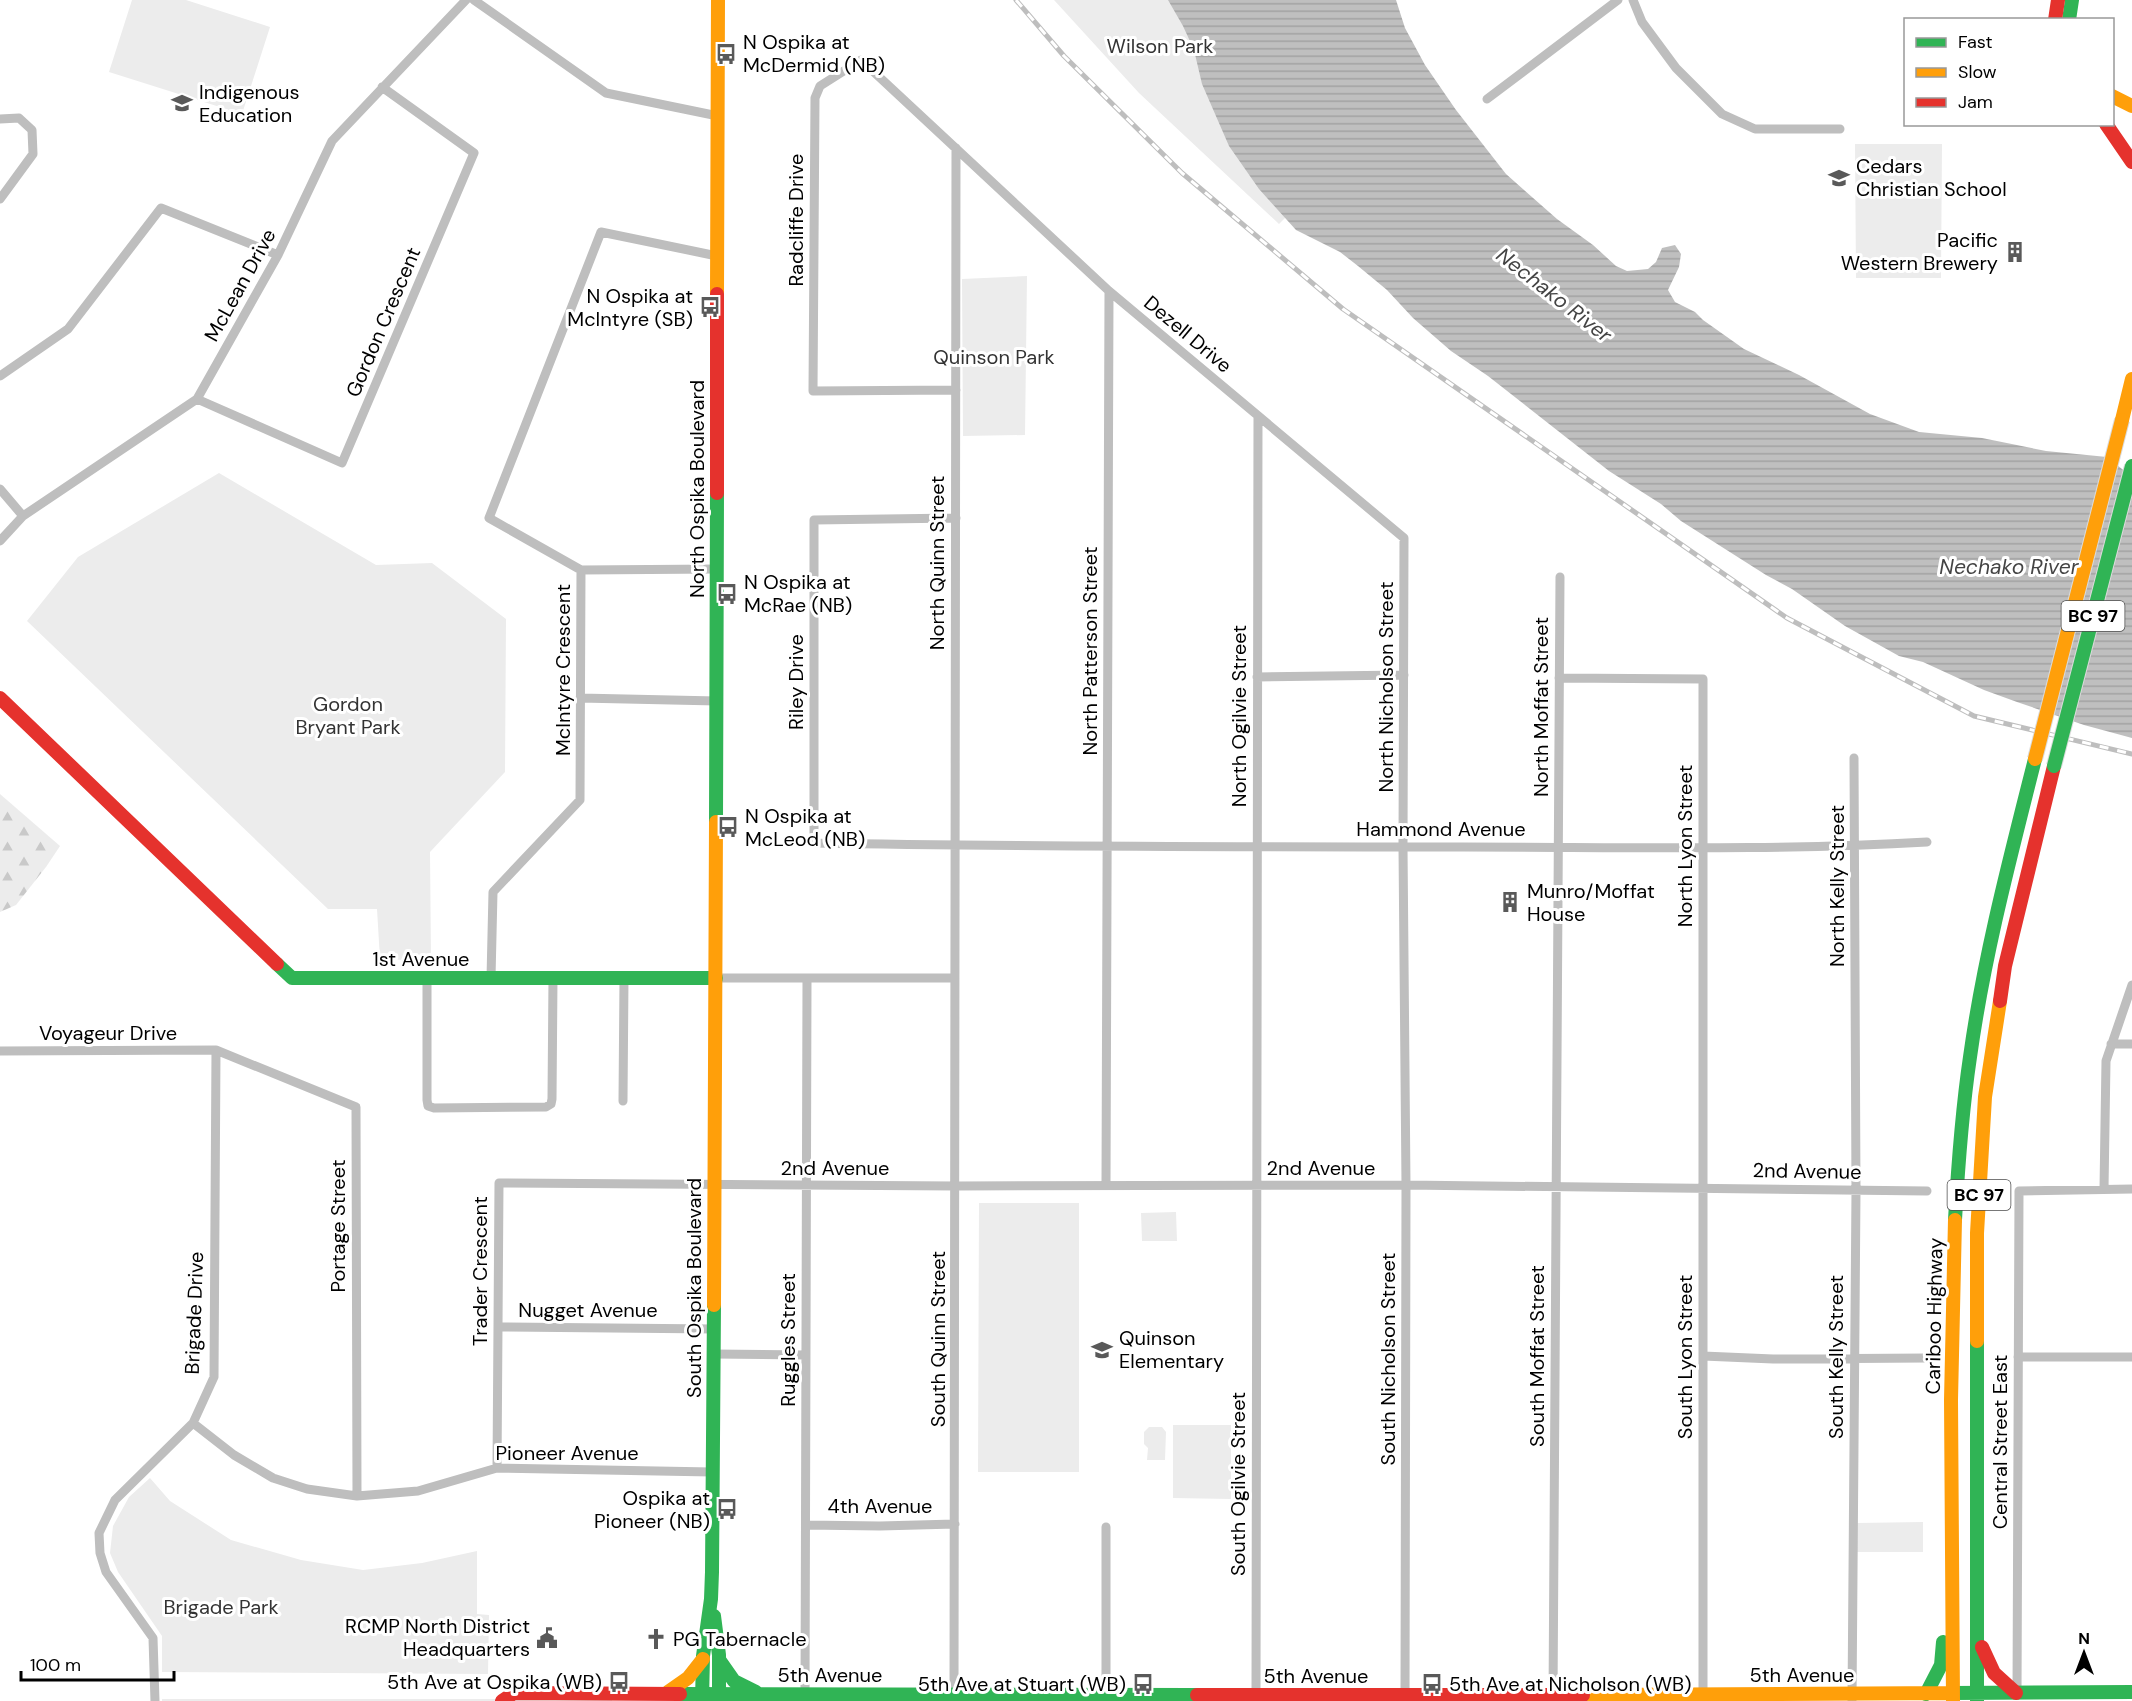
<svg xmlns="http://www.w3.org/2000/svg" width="2132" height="1701" font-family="'DM Sans',sans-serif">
  <defs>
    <pattern id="forest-firs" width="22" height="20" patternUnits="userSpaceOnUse" patternTransform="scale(1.5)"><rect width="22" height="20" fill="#ececec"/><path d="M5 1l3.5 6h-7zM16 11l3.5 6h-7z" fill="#c9c9c9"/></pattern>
    <pattern id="water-rules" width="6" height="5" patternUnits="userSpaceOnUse" patternTransform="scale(1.5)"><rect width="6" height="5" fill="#bfbfbf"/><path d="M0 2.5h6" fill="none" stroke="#a2a2a2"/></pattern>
  </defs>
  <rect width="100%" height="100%" fill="#fff"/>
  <path fill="#ececec" d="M132,0H186L270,27L242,114L109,72Z
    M1054,0H1189L1298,205L1279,224L1139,93Z
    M1855,144H1942L1941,278H1856Z
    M1027,276L1025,435L963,436L962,279Z
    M219,473L376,565L432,563L506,619L505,772L430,852L431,961L380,959L377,909H328L27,621L78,557Z
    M979,1203H1079V1472H978Z
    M1176,1212L1177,1241H1142L1141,1213Z
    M1173,1425H1231V1499L1173,1498Z
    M1149,1427H1162L1166,1432L1165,1460H1147L1148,1448L1144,1444V1432Z
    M150,1478L170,1501L231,1540L301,1560L363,1570L422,1563L477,1551V1614L489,1615L488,1674L162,1672V1636L118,1572L110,1553L113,1526L129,1497Z
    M1923,1522V1552H1856L1857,1523Z
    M162,1699H612V1701H162Z"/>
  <path fill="url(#forest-firs)" d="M0,794L60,846L46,867L16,905L0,912Z"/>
  <path fill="url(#water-rules)" d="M1168,0H1396L1405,28L1425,65L1456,110L1506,174L1557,219L1593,245L1616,266L1627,271L1648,269L1656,262L1662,248L1675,245L1681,254L1679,267L1668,290L1675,302L1695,312L1703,320L1744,349L1799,375L1870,414L1919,432L1982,438L2046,451L2107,457L2132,477V738L2084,725L2017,702L1984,690L1923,662L1899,656L1845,626L1792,589L1766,575L1681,521L1661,504L1609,471L1488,376L1451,351L1413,318L1387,290L1358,266L1340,252L1296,230L1259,189L1229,146L1202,84L1194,50L1183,26Z"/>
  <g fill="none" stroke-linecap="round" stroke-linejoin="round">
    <path stroke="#bebebe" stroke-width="9" d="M474,0L606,93L718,116
      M1633,0L1642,22L1676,68L1722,114L1755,129H1840
      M1487,99L1618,0
      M0,119L19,118L32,130L33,154L0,199
      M0,376L68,329L161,208L278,255
      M956,390L813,391L815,98L820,86L861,60L1109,291L1404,538L1403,847L1406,1185L1405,1701
      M197,399L342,463L474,153L382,87
      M0,489L23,516
      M956,518L814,520V843C1030,847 1246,847 1463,847C1617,847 1772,851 1927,842
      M0,541L23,516L197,399L278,255L332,141L466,0
      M717,569L581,570L489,518L601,232L717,256
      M1257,677L1404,675
      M1559,678L1703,679V1699
      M580,698L717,701
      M427,978V1100L428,1106L434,1108L546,1107L551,1104L552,1099L553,978
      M491,978L493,892L580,800L581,570
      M716,978H955
      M2111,1044H2132
      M0,1051L216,1050L356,1107L357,1496
      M623,1101L624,978
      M1106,1185L1109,291
      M2104,1189L2106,1061L2132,985
      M498,1327L714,1329
      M713,1354L806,1355
      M1703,1356L1773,1359L1927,1358
      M2018,1357H2132
      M193,1423L234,1455L273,1478L307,1489L357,1496L418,1491L497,1468L712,1472
      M497,1468L499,1183L956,1186L1406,1185L1927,1191
      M806,1525L880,1526L955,1524
      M2017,1693L2019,1191L2132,1189
      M1106,1698V1527
      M1256,1698L1258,417
      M954,1699L956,148
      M1553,1700L1560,577
      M155,1701L153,1638L106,1572L100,1553L99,1533L115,1500L193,1423L214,1377L216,1050
      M805,1701L807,979
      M1852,1701L1856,1190L1854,758"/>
    <path stroke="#30b455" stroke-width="14" d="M2069,20L2072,0
      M716,822L717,493
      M277,964L292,978H716
      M1955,1220C1958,1166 1962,1111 1970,1057C1984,956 2010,858 2035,759
      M1977,1341V1701
      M714,1616L719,1655V1701
      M720,1661L734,1681L756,1692
      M1952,1693L2132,1692
      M680,1694L1197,1695
      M1926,1694L1941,1665L1943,1642
      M702,1701L703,1656L711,1599L712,1572L714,1305"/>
    <path stroke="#ff9f0a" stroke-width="14" d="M2112,96L2132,106
      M717,294L718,0
      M2122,420L2132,379
      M714,1305L716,822
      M1977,1341V1233L1985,1097L2000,1001
      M668,1692L688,1678L703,1659
      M1583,1695L1952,1693
      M1953,1701L1951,1400L1955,1220"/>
    <path stroke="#e5322d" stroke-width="14" d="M2055,20L2058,0
      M2106,124L2132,162
      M717,493V294
      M0,698L277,964
      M2000,1001L2005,966L2054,766
      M1982,1647L1994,1673L2016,1693
      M1197,1695H1583
      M502,1701L514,1693L680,1694"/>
    <defs>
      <path id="rail" d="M1016,0L1064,56L1182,173L1343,309L1787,618L1974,716L2132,754"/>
    </defs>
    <use href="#rail" stroke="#bebebe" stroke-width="5"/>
    <use href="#rail" stroke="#fff" stroke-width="3" stroke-dasharray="9" stroke-linecap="butt"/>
    <defs>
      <path id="fast-bridge" d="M2054,766L2132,466"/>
      <path id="slow-bridge" d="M2035,759L2122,420"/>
    </defs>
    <use href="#fast-bridge" stroke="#dbdbdb" stroke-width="16" stroke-linecap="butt"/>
    <use href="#slow-bridge" stroke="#dbdbdb" stroke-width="16" stroke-linecap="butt"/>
    <use href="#fast-bridge" stroke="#30b455" stroke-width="14"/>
    <use href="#slow-bridge" stroke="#ff9f0a" stroke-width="14"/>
  </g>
  <defs>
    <symbol id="bus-bare" viewBox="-9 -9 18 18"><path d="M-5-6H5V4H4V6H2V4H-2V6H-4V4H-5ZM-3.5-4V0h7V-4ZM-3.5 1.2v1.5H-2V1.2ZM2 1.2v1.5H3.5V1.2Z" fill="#595959" stroke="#fff" stroke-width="2.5" paint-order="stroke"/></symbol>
    <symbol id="school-bare" viewBox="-9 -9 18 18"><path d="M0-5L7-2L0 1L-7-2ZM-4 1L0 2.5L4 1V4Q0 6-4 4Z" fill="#595959" stroke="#fff" stroke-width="2.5" paint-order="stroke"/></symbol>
    <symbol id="building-bare" viewBox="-9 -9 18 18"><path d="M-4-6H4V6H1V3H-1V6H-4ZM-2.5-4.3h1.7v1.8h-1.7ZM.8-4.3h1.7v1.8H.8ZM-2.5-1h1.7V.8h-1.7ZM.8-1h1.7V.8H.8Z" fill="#595959" stroke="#fff" stroke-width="2.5" paint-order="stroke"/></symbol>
    <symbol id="civic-bare" viewBox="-9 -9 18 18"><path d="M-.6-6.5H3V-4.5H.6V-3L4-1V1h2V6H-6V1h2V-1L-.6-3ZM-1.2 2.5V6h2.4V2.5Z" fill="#595959" stroke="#fff" stroke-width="2.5" paint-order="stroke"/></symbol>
    <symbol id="church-bare" viewBox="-9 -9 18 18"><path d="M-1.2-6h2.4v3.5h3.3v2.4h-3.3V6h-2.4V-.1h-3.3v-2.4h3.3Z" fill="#595959" stroke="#fff" stroke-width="2.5" paint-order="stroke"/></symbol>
  </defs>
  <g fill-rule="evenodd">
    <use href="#bus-bare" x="711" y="39" width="30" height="30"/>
    <use href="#school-bare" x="167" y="88" width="30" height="30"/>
    <use href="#school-bare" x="1824" y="163" width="30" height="30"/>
    <use href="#building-bare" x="2000" y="237" width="30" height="30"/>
    <use href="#bus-bare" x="695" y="292" width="30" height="30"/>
    <use href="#bus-bare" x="712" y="579" width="30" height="30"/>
    <use href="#bus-bare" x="713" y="812" width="30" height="30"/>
    <use href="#building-bare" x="1495" y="887" width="30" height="30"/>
    <use href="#school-bare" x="1087" y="1335" width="30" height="30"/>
    <use href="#bus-bare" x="712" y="1494" width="30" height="30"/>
    <use href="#civic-bare" x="532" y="1623" width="30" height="30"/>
    <use href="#church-bare" x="641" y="1624" width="30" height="30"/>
    <use href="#bus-bare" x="604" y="1667" width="30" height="30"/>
    <use href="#bus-bare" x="1128" y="1669" width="30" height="30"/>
    <use href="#bus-bare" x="1417" y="1669" width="30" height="30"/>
  </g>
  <g text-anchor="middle" stroke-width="6" stroke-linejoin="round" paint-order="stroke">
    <g fill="#fff" stroke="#4c4c4c" stroke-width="1.5">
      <rect x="2061.5" y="601" width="63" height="30" rx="4.5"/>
      <rect x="1947.5" y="1180" width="63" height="30" rx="4.5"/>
    </g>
    <g font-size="18" font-weight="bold" fill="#000">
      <text x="2093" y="622">BC 97</text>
      <text x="1979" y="1201">BC 97</text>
    </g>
    <g font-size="20" fill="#000" stroke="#fff" text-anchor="start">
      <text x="743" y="49">N Ospika at<tspan x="743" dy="23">McDermid (NB)</tspan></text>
      <text x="199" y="99">Indigenous<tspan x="199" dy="23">Education</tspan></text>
      <text x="1856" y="173">Cedars<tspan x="1856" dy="23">Christian School</tspan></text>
      <text x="1998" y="247" text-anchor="end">Pacific<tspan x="1998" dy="23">Western Brewery</tspan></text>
      <text x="693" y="303" text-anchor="end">N Ospika at<tspan x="693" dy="23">McIntyre (SB)</tspan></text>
      <text x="744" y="589">N Ospika at<tspan x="744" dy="23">McRae (NB)</tspan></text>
      <text x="745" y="823">N Ospika at<tspan x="745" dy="23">McLeod (NB)</tspan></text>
      <text x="1527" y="898">Munro/Moffat<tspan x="1527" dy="23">House</tspan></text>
      <text x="1119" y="1345">Quinson<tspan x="1119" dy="23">Elementary</tspan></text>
      <text x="710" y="1505" text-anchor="end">Ospika at<tspan x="710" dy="23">Pioneer (NB)</tspan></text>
      <text x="530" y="1633" text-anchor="end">RCMP North District<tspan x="530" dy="23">Headquarters</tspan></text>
      <text x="673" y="1646">PG Tabernacle</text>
      <text x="602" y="1689" text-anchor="end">5th Ave at Ospika (WB)</text>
      <text x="1126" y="1691" text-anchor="end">5th Ave at Stuart (WB)</text>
      <text x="1449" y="1691">5th Ave at Nicholson (WB)</text>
    </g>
    <g font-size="20" fill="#333" stroke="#fff">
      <text x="1160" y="53">Wilson Park</text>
      <text x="994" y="364">Quinson Park</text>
      <text x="348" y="711">Gordon<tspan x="348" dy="23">Bryant Park</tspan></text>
      <text x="221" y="1614">Brigade Park</text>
    </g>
    <g font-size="20" fill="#000" stroke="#fff">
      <text transform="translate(796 220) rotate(-90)" y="7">Radcliffe Drive</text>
      <text transform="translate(240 285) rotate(-61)" y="7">McLean Drive</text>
      <text transform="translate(383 322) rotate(-67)" y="7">Gordon Crescent</text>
      <text transform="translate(1188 334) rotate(40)" y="7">Dezell Drive</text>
      <text transform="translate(697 489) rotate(-90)" y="7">North Ospika Boulevard</text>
      <text transform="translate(937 563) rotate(-90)" y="7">North Quinn Street</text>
      <text transform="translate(1090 651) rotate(-90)" y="7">North Patterson Street</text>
      <text transform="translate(563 670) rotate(-90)" y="7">McIntyre Crescent</text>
      <text transform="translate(796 682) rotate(-90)" y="7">Riley Drive</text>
      <text transform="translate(1386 687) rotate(-90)" y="7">North Nicholson Street</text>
      <text transform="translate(1541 707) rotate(-90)" y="7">North Moffat Street</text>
      <text transform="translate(1239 716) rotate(-90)" y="7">North Ogilvie Street</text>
      <text x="1441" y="836">Hammond Avenue</text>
      <text transform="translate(1685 846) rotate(-90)" y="7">North Lyon Street</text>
      <text transform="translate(1837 886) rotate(-90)" y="7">North Kelly Street</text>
      <text x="421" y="966">1st Avenue</text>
      <text x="108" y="1040">Voyageur Drive</text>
      <text x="835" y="1175">2nd Avenue</text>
      <text x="1321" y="1175">2nd Avenue</text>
      <text transform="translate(1807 1171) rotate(1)" y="7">2nd Avenue</text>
      <text transform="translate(338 1226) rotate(-90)" y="7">Portage Street</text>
      <text transform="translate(480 1271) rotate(-90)" y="7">Trader Crescent</text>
      <text transform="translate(694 1288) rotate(-90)" y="7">South Ospika Boulevard</text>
      <text x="588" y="1317">Nugget Avenue</text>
      <text transform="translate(194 1313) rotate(-88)" y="7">Brigade Drive</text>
      <text transform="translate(1934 1316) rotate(-89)" y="7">Cariboo Highway</text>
      <text transform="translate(938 1339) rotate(-90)" y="7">South Quinn Street</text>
      <text transform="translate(788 1340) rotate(-90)" y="7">Ruggles Street</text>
      <text transform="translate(1537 1356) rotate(-90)" y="7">South Moffat Street</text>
      <text transform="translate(1685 1357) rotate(-90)" y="7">South Lyon Street</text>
      <text transform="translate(1836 1357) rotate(-90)" y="7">South Kelly Street</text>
      <text transform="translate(1388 1359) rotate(-90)" y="7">South Nicholson Street</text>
      <text transform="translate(2000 1442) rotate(-90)" y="7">Central Street East</text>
      <text x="567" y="1460">Pioneer Avenue</text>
      <text transform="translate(1238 1484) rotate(-90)" y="7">South Ogilvie Street</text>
      <text x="880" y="1513">4th Avenue</text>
      <text x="830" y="1682">5th Avenue</text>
      <text x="1802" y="1682">5th Avenue</text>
      <text x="1316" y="1683">5th Avenue</text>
    </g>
    <g font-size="21" font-style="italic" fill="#444" stroke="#fff">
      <text transform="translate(1554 295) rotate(38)" y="7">Nechako River</text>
      <text x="2009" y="574">Nechako River</text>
    </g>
  </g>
  <rect x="1904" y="18" width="210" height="108" fill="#ffffff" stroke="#999999" stroke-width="1.5"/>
  <rect x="1916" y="38" width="30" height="9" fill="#30b455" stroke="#999999" stroke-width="1.5"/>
  <text x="1958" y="48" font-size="18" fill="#000000">Fast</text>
  <rect x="1916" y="68" width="30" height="9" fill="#ff9f0a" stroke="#999999" stroke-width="1.5"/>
  <text x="1958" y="78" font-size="18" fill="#000000">Slow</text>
  <rect x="1916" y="98" width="30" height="9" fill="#e5322d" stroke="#999999" stroke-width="1.5"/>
  <text x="1958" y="108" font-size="18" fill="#000000">Jam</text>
  <g transform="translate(2084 1653)" stroke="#ffffff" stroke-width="4.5" paint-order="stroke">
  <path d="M0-4.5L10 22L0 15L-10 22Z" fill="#000000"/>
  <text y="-9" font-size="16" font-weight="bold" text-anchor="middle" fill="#000000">N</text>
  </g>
  <path d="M21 1671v9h153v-9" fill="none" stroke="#000000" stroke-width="3"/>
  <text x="30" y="1671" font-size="18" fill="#000000" stroke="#ffffff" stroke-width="4.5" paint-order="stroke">100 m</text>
</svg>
